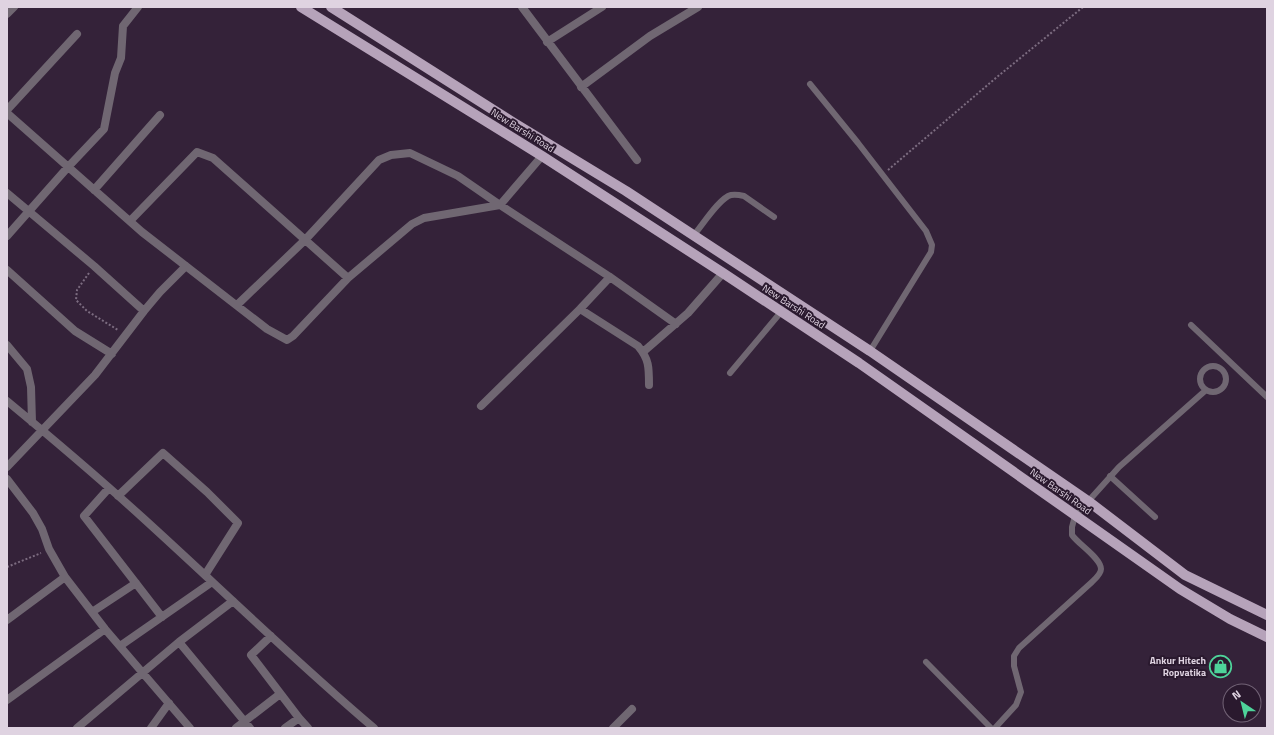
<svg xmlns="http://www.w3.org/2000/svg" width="1274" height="735" font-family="'Titillium Web',sans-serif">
  <rect width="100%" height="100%" fill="#342239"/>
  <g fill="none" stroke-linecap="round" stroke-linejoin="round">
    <path stroke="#7c6c80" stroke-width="2" stroke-dasharray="2 2" stroke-linecap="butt" d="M888,170L997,77L1083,7
      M89,273L77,290L76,300L87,311L118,330
      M7,567L41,553"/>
    <path stroke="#706772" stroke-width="6" d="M810,84L858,143L926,231L932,245L931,252L870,351
      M693,236C702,226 719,198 731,195C736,194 740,195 744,196L774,217
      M1191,325L1267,397
      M1200 379a13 13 0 1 1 26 0a13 13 0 1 1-26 0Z
      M730,373L781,312
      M1110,476L1155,517
      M926,662L991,728
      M995,728L1016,705L1021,692L1014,666V656L1019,648L1092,582C1095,579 1101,574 1101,569C1101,558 1078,544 1072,535V527L1075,516L1119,467L1206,390"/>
    <path stroke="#706772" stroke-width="8" d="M522,7L637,160
      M7,14L14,7
      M547,42L602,7
      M581,87L650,36L698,7
      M7,110L77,34
      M7,113L142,232L267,329L287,340L293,336L348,278
      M94,190L160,115
      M7,193L94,266L144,311L160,292L186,266
      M130,221L197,152L213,158L348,278L412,224L424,218L500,205L610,277L676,324
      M7,236L68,167L104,129L115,73L121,58L123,26L138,7
      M7,270L75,331L112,354
      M237,305L305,240L379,160L391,155L410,153L458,176L500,205L542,156
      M580,309L638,346C649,359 649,367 649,385
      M7,345L27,369L31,387L32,422
      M643,352L688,313L723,273
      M7,401C53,439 99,478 143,518C220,588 295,661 374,728
      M481,406L580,309L610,277
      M7,467L95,375L144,311
      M7,479L33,513L42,529L49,549L65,577L105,629L190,728
      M109,488L84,516L162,617
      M118,496L163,453L207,492L238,523L205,575
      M92,612L136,583
      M7,620L65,577
      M271,636L251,655L299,718L308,728
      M179,642L250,728
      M120,646L212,582
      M7,700L105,629
      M77,728L179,642L233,601
      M151,728L169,703
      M236,728L280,694
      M285,728L299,718
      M613,728L632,709"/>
    <path stroke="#b6a3ba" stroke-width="10" d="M301,7L542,156L723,273L859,363L1180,589L1230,619L1267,637
      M331,7L514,123L626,191L870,351L1088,501L1185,575L1267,615"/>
  </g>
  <defs>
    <symbol id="shop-ring" viewBox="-11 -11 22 22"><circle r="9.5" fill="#2a192e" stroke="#4ed39a" stroke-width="1.5"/><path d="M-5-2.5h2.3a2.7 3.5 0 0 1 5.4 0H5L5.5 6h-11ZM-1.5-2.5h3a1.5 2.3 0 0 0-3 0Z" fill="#4ed39a"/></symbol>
  </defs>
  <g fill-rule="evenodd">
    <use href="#shop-ring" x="1208" y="654" width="25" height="25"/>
  </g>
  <g text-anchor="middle" stroke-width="4" stroke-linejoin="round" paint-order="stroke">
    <g font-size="10" fill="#dfd3e1" stroke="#2a192e">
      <text transform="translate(523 130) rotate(32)" y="4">New Barshi Road</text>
      <text transform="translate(794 306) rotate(33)" y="4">New Barshi Road</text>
      <text transform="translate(1061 491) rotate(35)" y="4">New Barshi Road</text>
    </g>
    <g font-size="10" font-weight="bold" fill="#dfd3e1" stroke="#2a192e" text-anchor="end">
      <text x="1206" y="664">Ankur Hitech<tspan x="1206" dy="12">Ropvatika</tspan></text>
    </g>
  </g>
  <rect width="1274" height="735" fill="none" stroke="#dfd3e1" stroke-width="16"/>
  <g transform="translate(1242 703) rotate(325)"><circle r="19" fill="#2a192e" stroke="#726376"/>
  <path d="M0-3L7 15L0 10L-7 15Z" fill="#4ed39a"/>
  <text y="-6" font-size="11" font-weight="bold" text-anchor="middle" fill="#dfd3e1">N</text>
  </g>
</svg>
